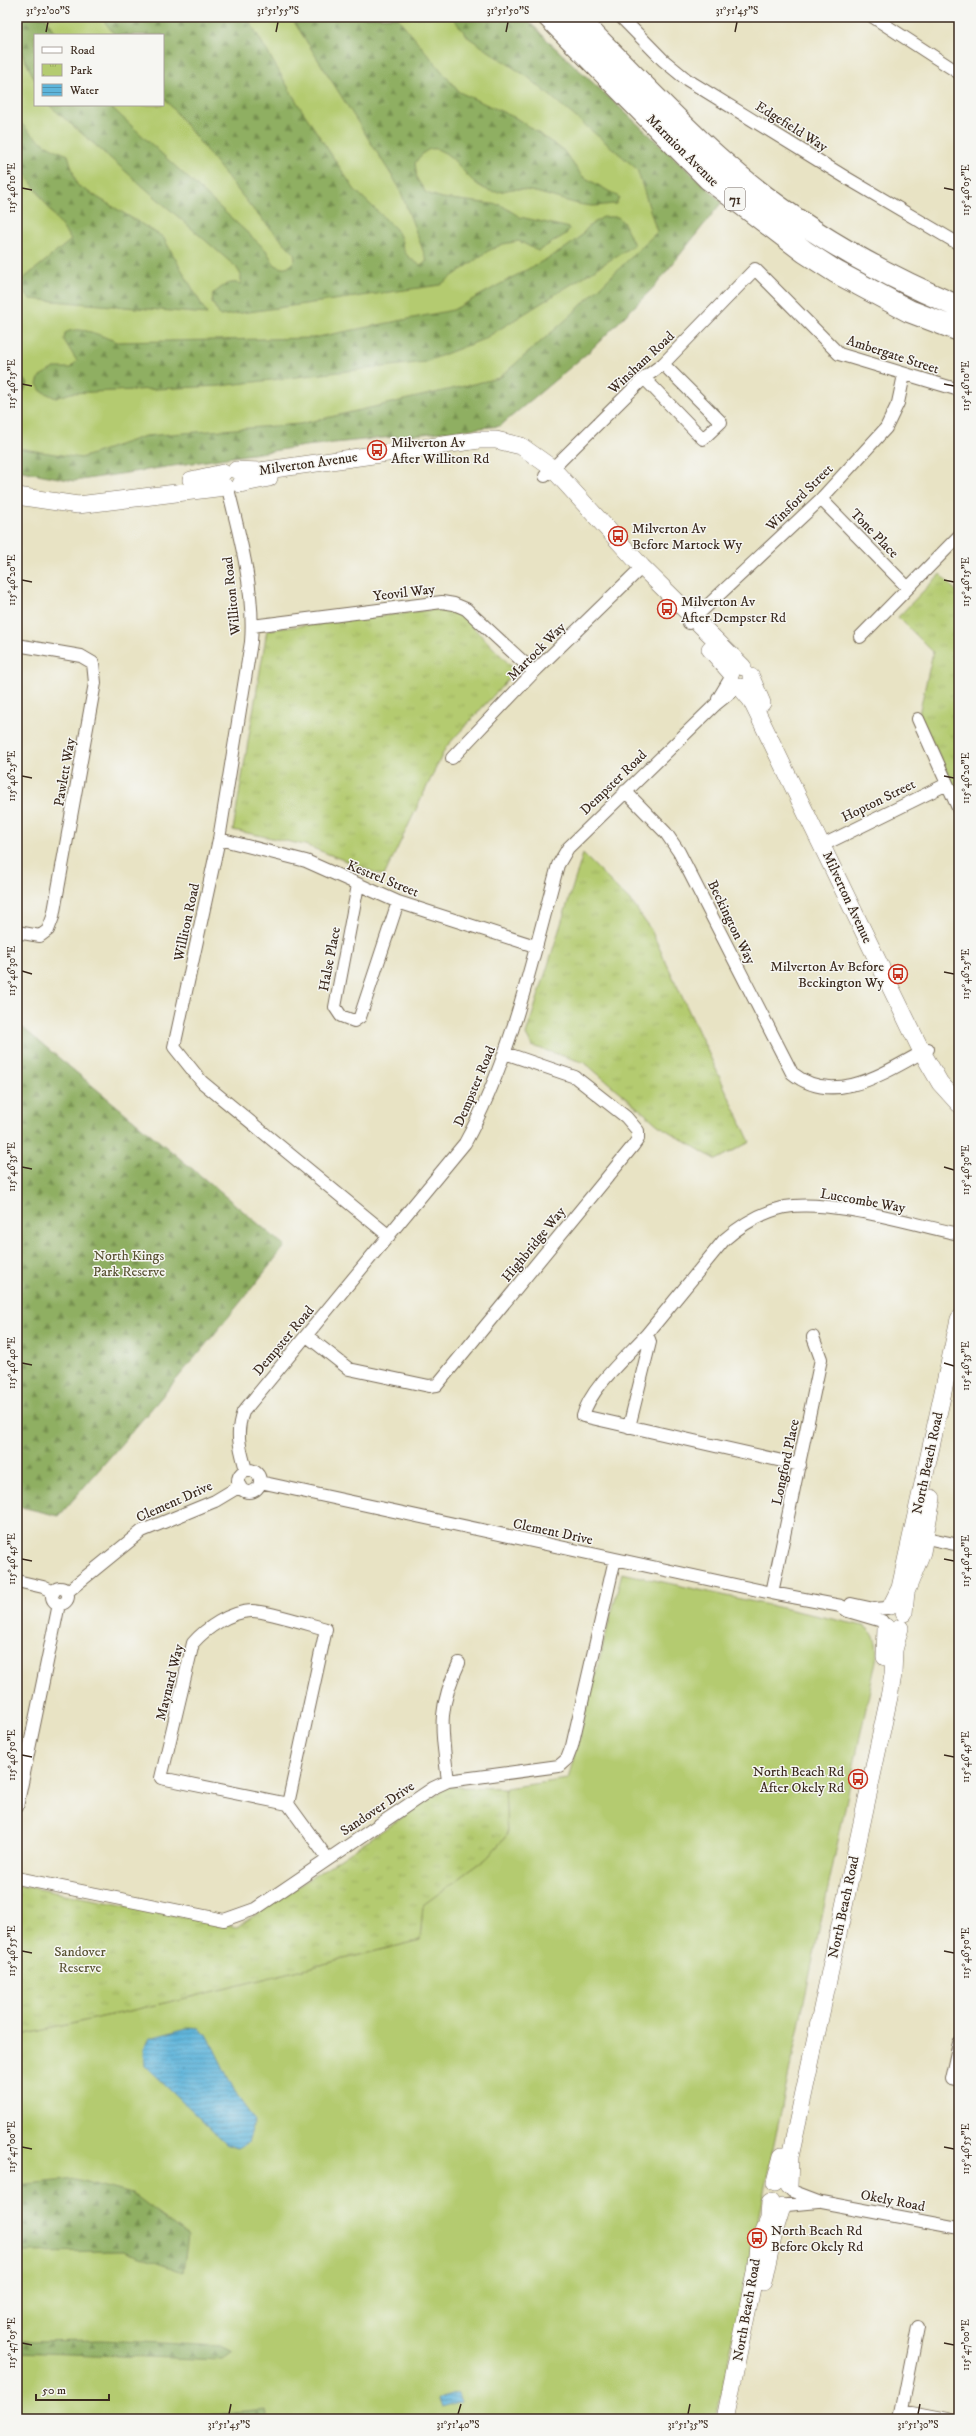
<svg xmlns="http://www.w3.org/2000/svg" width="976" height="2436" font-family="'IM FELL DW Pica',serif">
  <defs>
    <pattern id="forest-firs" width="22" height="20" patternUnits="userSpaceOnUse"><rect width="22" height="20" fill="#8faf62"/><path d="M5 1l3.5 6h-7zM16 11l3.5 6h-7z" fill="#768f50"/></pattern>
    <pattern id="park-tufts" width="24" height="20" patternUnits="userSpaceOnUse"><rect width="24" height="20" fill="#b4cb70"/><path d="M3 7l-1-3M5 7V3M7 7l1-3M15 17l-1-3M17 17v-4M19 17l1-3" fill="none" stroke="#9cae61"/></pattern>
    <pattern id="water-rules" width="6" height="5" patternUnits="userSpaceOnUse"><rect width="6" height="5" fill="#5eb5db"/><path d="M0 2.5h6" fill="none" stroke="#4f93b1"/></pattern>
  </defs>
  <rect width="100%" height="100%" fill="#f6f6f2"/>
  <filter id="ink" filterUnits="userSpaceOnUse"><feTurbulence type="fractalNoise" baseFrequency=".025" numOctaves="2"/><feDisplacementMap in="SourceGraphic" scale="8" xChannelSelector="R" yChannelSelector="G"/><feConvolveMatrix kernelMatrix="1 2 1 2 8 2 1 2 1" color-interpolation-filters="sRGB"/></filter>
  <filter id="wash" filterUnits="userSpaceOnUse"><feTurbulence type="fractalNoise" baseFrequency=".012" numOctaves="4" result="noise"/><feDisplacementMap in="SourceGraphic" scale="16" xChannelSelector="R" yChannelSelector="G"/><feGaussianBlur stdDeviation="0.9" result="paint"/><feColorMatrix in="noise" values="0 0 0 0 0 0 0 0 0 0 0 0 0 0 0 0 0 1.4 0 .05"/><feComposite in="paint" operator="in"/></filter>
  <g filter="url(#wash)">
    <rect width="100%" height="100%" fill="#e8e3c4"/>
    <path fill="#b4cb70" stroke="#787a47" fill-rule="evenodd" d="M17,17H511L713,201L498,408L75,471L17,460ZM35,35H163V105H35Z
      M622,1573L864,1626C876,1634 877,1643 877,1656L716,2419H17V2036L191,1997L420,1940L423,1905L487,1858L507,1835L505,1788L568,1779Z"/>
    <path fill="url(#forest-firs)" stroke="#656c40" d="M17,17H45L56,35H35V80L17,44Z
      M101,17H247L298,104L354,189L395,228C409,247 394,249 420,265L427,261L399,187L291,17H397L459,92L516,118L563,150L582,176L619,197L616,204C609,204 600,206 592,206C567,204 543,191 517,189C505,188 500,196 485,189C466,181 458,157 439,150C428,145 420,156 415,163L417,179L426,193L442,198L501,205L520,217L570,228L566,234L538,251L519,241L503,244L488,251L440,285L220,316L212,302L213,294C223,286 229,280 241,284V275L236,267L49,105H109L266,250L274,264L281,268L289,266L295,260L294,253L256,213L163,96V35H115Z
      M452,17H525L550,43L722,202L655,286L590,351L500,426L305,446L74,481L17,470V448L81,458L145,436L300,424L499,378L568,318L657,232L637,169L529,78L469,38Z
      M17,118C30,136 47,147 68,155L77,185L163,237L207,314L30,299L17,284L71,240L24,172L17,173Z
      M603,217H618L624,223L634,245L484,339L425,362L220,386L71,393L56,398L41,391L37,384L40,376L54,368H70L77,361L64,340L65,333C81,324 102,337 118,342L313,338L453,310L561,251L578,239L589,226Z
      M17,376L28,383L17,403Z
      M17,1023L285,1246C213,1339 136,1427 59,1516L17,1506Z
      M76,2179L132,2194L188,2236L183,2272L123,2251L17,2252V2185Z
      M102,2340L220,2346L233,2352L222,2360L17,2352V2341Z
      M266,2410L268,2419H170Z"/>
    <path fill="url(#park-tufts)" stroke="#787a47" d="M940,574L959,594V796L919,714L933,652L898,617Z
      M453,607L516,671L446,747L384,876L305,845L233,830L267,630Z
      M583,854L633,904L651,930L750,1142L716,1160L658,1125L585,1063L532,1046L526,1035Z
      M448,1787L505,1788L507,1835L487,1858L423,1905L420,1940L191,1997L17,2036V1885L237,1927Z"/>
    <path fill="url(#water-rules)" stroke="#4c707c" d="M187,2028L199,2029L208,2036L237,2096L255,2121L248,2142L237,2148L226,2144L145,2066L144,2048L150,2038Z
      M458,2393L461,2402L441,2408L438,2399Z"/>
  </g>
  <g filter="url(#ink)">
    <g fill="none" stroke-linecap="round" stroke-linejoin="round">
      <defs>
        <path id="street" d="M621,17L663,60L686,79L845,177L959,244
          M873,17L959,73
          M644,378L703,439L721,422L663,364
          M545,476L644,378L663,364L755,269L839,354L959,390
          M228,489C240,536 255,593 251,642L219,839L174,1047L202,1082L389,1236
          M821,499L908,588
          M689,623L821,499L886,428L898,403L904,375
          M252,626L442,602L454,604L466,609L534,672
          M860,637L959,536
          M17,645L81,656L93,663L95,683L53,917L48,930L40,936L17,932
          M718,699L730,679
          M918,719L959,810
          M452,758L534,672L642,567
          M625,791L666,833L679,852L792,1073C835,1108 887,1071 928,1049
          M219,839L306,861L398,902L535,946
          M823,845L947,784
          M358,885L335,1007L341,1016L354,1021L360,1017L398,902
          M647,1334C627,1356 590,1388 583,1416L800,1465
          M307,1336L349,1369L429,1386L437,1385L633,1146L638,1139V1131L626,1117L575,1077L505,1053
          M629,1427L650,1342L647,1334L724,1240C741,1225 763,1212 785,1207C831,1199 912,1224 959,1234
          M246,1470C240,1448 235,1433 243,1412L465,1143C512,1057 532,959 558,865L568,848L716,704L737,687
          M238 1481a11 11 0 1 1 22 0a11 11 0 1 1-22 0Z
          M260,1482L772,1593L841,1606L848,1611L882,1621
          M917,1536L959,1545
          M17,1581L43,1587L54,1592
          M52 1596a8 8 0 1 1 16 0a8 8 0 1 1-16 0Z
          M67,1592L142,1531L215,1501L240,1486
          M772,1593L821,1359L813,1337
          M851,1604L874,1609L887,1608
          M448,1781C442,1731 436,1711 459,1663
          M288,1804L161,1778L193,1643C206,1628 230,1612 251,1611C264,1610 311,1625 326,1629L288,1804L328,1859
          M17,1807L59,1604
          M17,1878L224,1920L255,1909L433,1788L448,1781L559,1766L567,1759L572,1746L615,1559
          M959,2043L951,2079L959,2081
          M792,2191L821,2202L959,2228
          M787,2205L818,2202
          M902,2410L949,2419
          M900,2419L918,2327"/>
        <path id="secondary" d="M236,470L260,471L479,440H496L521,446L552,468L642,567L743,667
          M191,480L223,473
          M240,484L269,478
          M17,496L78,505L225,487
          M710,649L731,673
          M751,677L762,703
          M740,687L751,700L922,1052L940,1083L959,1104
          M891,1606L900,1588L959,1319
          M904,1613L906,1592L922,1552L932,1498
          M885,1657L886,1627
          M775,2183L782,2156
          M789,2186L790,2157L889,1697L893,1675L894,1650L900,1628
          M763,2282L773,2236L782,2207
          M725,2419L755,2273L758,2245L769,2219L770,2202"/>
        <path id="highway" d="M549,17L709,179L805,252L836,272L909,311L959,330
          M576,17C623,64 669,114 718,158C788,221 872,270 959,307"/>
      </defs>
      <use href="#street" stroke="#786b58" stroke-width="14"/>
      <use href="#secondary" stroke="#786b58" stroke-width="18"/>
      <use href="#highway" stroke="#786b58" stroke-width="24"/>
      <use href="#street" stroke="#fff" stroke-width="12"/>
      <use href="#secondary" stroke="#fff" stroke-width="17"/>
      <use href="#highway" stroke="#fff" stroke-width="22"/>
    </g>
  </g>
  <path fill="none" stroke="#3b2a1e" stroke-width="1.5" d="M46,32L48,22M276,32L278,22M506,32L508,22M735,32L737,22M22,188L32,190M944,188L954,190M22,384L32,386M944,384L954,386M22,580L32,582M944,580L954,582M22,776L32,778M944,776L954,778M22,971L32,974M944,972L954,974M22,1167L32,1169M944,1167L954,1170M22,1363L32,1365M944,1363L954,1366M22,1559L32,1561M944,1559L954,1561M22,1755L32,1757M944,1755L954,1757M22,1951L32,1953M944,1951L954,1953M22,2147L32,2149M944,2147L954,2149M22,2343L32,2345M944,2343L954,2345M229,2414L231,2404M458,2414L461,2404M688,2414L690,2404M918,2414L920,2404"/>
  <defs>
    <symbol id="bus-ring" viewBox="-11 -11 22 22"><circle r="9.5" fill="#f6f6f2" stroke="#c8321e" stroke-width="1.5"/><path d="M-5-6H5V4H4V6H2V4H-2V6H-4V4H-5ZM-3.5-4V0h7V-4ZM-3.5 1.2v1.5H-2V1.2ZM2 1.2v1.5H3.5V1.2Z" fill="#c8321e"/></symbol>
  </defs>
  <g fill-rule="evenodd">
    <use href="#bus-ring" x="366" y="439" width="22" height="22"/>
    <use href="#bus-ring" x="607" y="525" width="22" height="22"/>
    <use href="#bus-ring" x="656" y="598" width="22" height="22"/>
    <use href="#bus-ring" x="887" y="963" width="22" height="22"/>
    <use href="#bus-ring" x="847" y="1768" width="22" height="22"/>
    <use href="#bus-ring" x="746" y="2227" width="22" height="22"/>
  </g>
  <g text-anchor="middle" stroke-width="3" stroke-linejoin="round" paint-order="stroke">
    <rect fill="#f6f6f2" stroke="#73675e" stroke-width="1" x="725" y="188" width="20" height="22" rx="3"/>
    <g font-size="13" font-weight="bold" fill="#3b2a1e">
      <text x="735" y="204">71</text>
    </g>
    <g font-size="14" fill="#3b2a1e" stroke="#f6f6f2">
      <text transform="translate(792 126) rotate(32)" y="5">Edgefield Way</text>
      <text transform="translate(683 150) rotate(45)" y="5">Marmion Avenue</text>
      <text transform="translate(893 354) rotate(18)" y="5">Ambergate Street</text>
      <text transform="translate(641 362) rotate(-43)" y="5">Winsham Road</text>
      <text transform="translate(308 463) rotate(-8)" y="5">Milverton Avenue</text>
      <text transform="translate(799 497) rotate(-45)" y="5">Winsford Street</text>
      <text transform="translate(875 533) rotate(46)" y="5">Tone Place</text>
      <text transform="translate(404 592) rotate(-7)" y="5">Yeovil Way</text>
      <text transform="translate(231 596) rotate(-96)" y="5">Williton Road</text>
      <text transform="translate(536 651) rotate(-45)" y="5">Martock Way</text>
      <text transform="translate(64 772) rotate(-80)" y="5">Pawlett Way</text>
      <text transform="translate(613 782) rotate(-44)" y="5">Dempster Road</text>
      <text transform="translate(878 800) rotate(-26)" y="5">Hopton Street</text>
      <text transform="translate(383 878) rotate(22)" y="5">Kestrel Street</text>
      <text transform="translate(848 897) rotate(65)" y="5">Milverton Avenue</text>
      <text transform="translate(186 922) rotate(-78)" y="5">Williton Road</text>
      <text transform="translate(732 922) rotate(64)" y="5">Beckington Way</text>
      <text transform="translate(329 959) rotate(-79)" y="5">Halse Place</text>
      <text transform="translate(474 1086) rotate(-67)" y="5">Dempster Road</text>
      <text transform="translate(863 1200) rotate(10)" y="5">Luccombe Way</text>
      <text transform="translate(533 1244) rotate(-51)" y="5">Highbridge Way</text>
      <text transform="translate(283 1340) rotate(-50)" y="5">Dempster Road</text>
      <text transform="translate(785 1462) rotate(-78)" y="5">Longford Place</text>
      <text transform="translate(927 1463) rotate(-78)" y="5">North Beach Road</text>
      <text transform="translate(174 1501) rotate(-24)" y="5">Clement Drive</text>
      <text transform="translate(553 1531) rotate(12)" y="5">Clement Drive</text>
      <text transform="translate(169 1682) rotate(-76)" y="5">Maynard Way</text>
      <text transform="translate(377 1808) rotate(-34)" y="5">Sandover Drive</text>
      <text transform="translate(843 1907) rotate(-78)" y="5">North Beach Road</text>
      <text transform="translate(893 2200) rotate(11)" y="5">Okely Road</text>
      <text transform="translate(746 2310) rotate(-80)" y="5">North Beach Road</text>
    </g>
    <g font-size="14" fill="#3b2a1e" stroke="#f6f6f2" text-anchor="start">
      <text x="391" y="447">Milverton Av<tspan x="391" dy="16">After Williton Rd</tspan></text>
      <text x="632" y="533">Milverton Av<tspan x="632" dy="16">Before Martock Wy</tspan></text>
      <text x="681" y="606">Milverton Av<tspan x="681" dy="16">After Dempster Rd</tspan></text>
      <text x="884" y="971" text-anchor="end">Milverton Av Before<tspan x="884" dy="16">Beckington Wy</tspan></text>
      <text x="844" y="1776" text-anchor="end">North Beach Rd<tspan x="844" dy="16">After Okely Rd</tspan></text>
      <text x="771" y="2235">North Beach Rd<tspan x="771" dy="16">Before Okely Rd</tspan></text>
    </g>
    <g font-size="14" fill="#595232" stroke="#f6f6f2">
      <text x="129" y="1260">North Kings<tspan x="129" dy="16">Park Reserve</tspan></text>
      <text x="80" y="1956">Sandover<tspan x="80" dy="16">Reserve</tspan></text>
    </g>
  </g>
  <rect width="976" height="2436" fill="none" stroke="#f6f6f2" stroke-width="44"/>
  <rect x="34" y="34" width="130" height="72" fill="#f6f6f2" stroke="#aba49d"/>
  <rect x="42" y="47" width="20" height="6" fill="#ffffff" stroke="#aba49d"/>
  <text x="70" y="54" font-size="12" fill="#3b2a1e">Road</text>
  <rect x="42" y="64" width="20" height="12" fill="url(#park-tufts)" stroke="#aba49d"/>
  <text x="70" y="74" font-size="12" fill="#3b2a1e">Park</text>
  <rect x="42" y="84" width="20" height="12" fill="url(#water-rules)" stroke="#aba49d"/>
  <text x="70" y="94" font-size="12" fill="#3b2a1e">Water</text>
  <path d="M36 2394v6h73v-6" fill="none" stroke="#3b2a1e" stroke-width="2"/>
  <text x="42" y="2394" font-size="12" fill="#3b2a1e" stroke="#f6f6f2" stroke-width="3" paint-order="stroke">50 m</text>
  <rect x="22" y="22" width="932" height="2392" fill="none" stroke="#3b2a1e" stroke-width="1.5"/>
  <g font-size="10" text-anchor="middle" fill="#3b2a1e">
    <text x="48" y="14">31°52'00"S</text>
    <text x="278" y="14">31°51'55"S</text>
    <text x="508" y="14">31°51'50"S</text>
    <text x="737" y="14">31°51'45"S</text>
    <text transform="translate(11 188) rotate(-90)" y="4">115°46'10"E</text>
    <text transform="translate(965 190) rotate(-90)" y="4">115°46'05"E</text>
    <text transform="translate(11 384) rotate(-90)" y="4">115°46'15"E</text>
    <text transform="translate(965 386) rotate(-90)" y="4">115°46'10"E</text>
    <text transform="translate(11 580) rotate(-90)" y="4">115°46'20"E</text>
    <text transform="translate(965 582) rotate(-90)" y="4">115°46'15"E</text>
    <text transform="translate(11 776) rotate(-90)" y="4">115°46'25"E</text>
    <text transform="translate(965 778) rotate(-90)" y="4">115°46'20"E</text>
    <text transform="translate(11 971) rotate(-90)" y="4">115°46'30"E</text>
    <text transform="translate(965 974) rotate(-90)" y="4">115°46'25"E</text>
    <text transform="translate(11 1167) rotate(-90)" y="4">115°46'35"E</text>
    <text transform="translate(965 1170) rotate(-90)" y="4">115°46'30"E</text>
    <text transform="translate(11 1363) rotate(-90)" y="4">115°46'40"E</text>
    <text transform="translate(965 1366) rotate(-90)" y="4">115°46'35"E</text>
    <text transform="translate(11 1559) rotate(-90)" y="4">115°46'45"E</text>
    <text transform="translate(965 1561) rotate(-90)" y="4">115°46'40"E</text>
    <text transform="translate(11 1755) rotate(-90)" y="4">115°46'50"E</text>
    <text transform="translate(965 1757) rotate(-90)" y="4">115°46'45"E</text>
    <text transform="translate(11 1951) rotate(-90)" y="4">115°46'55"E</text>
    <text transform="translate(965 1953) rotate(-90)" y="4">115°46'50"E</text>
    <text transform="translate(11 2147) rotate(-90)" y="4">115°47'00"E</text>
    <text transform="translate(965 2149) rotate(-90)" y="4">115°46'55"E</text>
    <text transform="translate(11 2343) rotate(-90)" y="4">115°47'05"E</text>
    <text transform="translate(965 2345) rotate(-90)" y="4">115°47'00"E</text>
    <text x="229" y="2428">31°51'45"S</text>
    <text x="458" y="2428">31°51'40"S</text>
    <text x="688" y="2428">31°51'35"S</text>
    <text x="918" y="2428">31°51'30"S</text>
  </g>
</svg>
